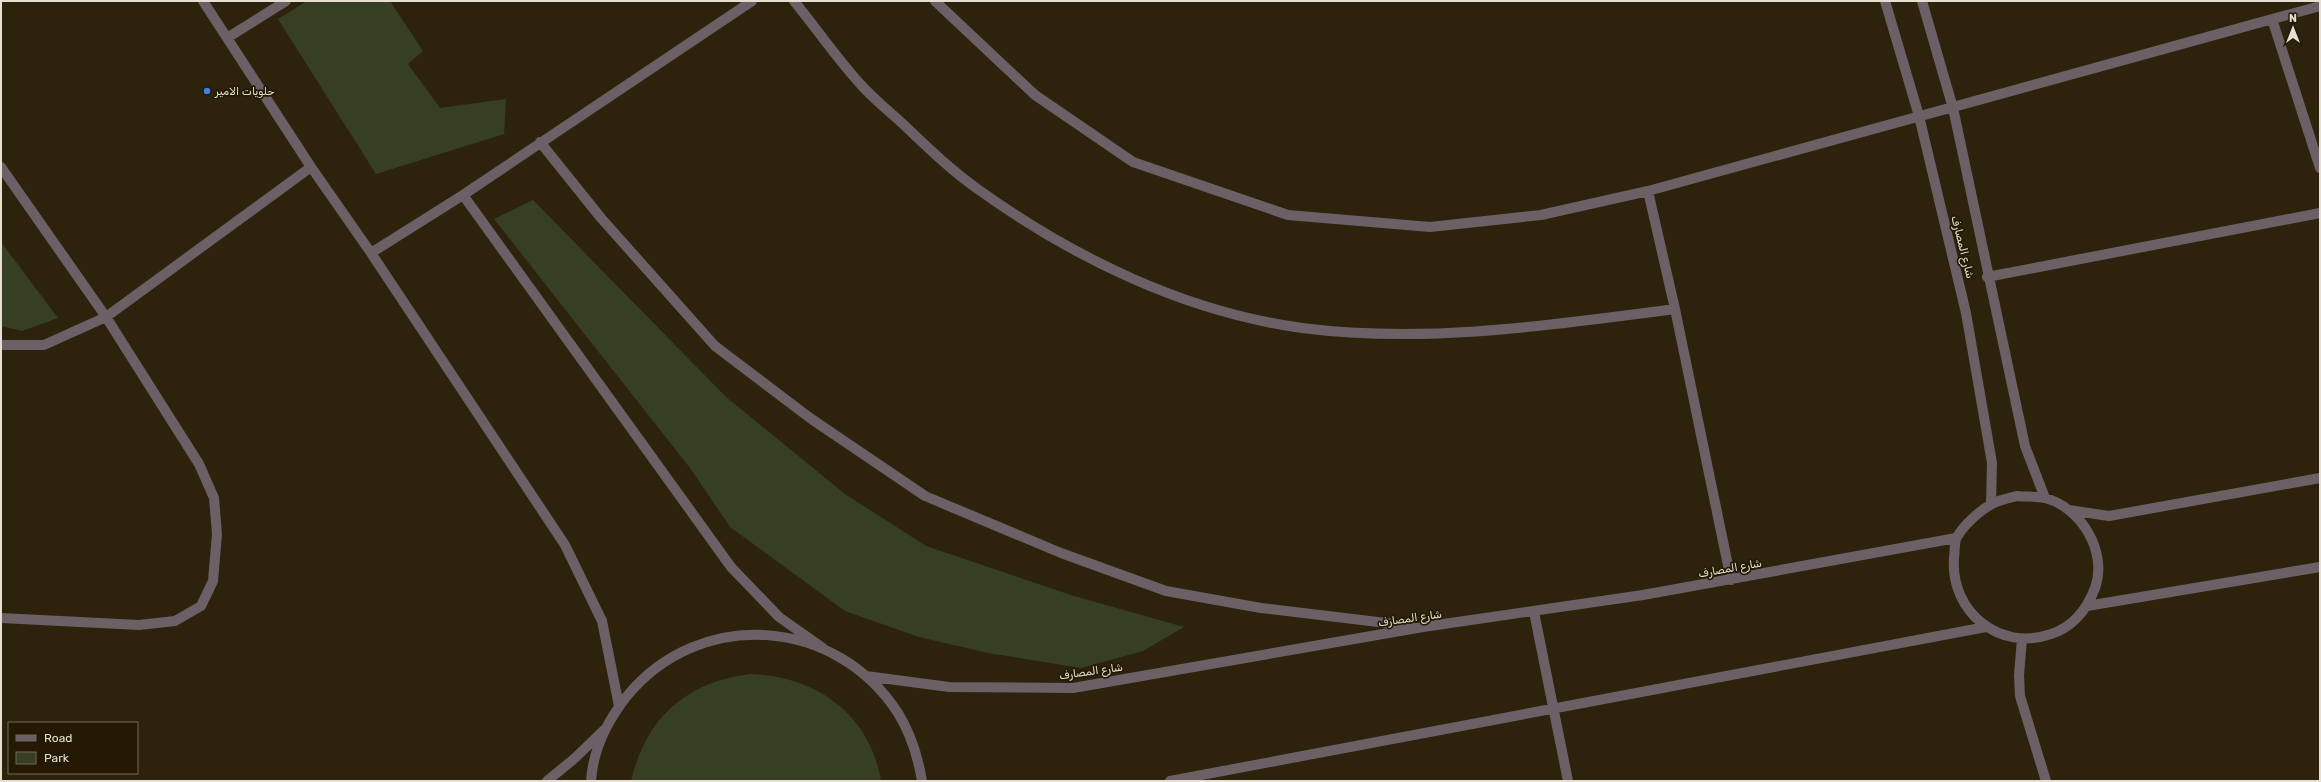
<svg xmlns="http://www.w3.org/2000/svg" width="2321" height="782" font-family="Rubik,Cairo,sans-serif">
  <rect width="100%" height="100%" fill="#2d230c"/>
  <path fill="#363f24" d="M307,1H390L423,51L408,64L440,108L506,99L504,134L376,174L278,19Z
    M533,200L726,397L845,494L926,546L1074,596L1184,627L1143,651L1081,668L988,653L919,637L845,611L730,527L690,468L494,219Z
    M1,242L58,318L22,331L1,326Z
    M750,674C816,676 870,714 881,781H631C646,718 686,682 750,674Z"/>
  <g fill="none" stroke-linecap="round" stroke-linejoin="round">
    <path stroke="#6d5f66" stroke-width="10" d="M203,1L311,167L371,253L565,545L602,621L619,706
      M794,1C817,29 838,60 863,87C875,100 890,112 903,124C927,147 952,171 979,190C1074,258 1185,312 1302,328C1427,344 1552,325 1675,309
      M935,1L1035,95L1133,162L1288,215L1430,227L1541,215L1648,191L2320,6
      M1885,1L1919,116L1966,313L1992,463L1991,504
      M1922,1L1953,108L2025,446L2045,498
      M2272,19L2320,168
      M227,38L286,1
      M540,142L601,218L715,346L810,418L925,496L1061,553L1166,591L1261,608L1411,626
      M1,167L106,317L199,464L214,498L217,534L213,581L201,606L175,621L139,625L1,618
      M1648,191L1675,309L1731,580
      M463,195L731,567L779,617L823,648
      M371,253L463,195L752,1
      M1987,277L2320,213
      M1,345H44L106,317L311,167
      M2017,496C2026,497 2036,496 2045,498C2081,507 2108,552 2095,588C2087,609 2073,627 2051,634C2000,652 1950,612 1954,558C1955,552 1954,542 1957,537C1963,526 1980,510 1992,504C1999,500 2009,498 2017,496Z
      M2069,510L2109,516L2320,478
      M2087,606L2320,567
      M1534,612L1568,781
      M2022,639L2019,675L2020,696L2046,781
      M866,676L949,687L1073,688L1423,627L1643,595L1956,538
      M547,781L575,758L604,730
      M591,781C593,750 608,720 627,696C700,607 836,617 898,713C911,734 918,757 922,781
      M1170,781L1986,627"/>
  </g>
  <circle fill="#3f7fe0" stroke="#241a04" stroke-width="1.5" cx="207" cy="91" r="4"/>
  <g text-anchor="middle" stroke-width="3.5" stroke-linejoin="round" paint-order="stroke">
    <g font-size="11" fill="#e6e0d2" stroke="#241a04" text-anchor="start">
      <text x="215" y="95">حلويات الامير</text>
    </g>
    <g font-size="11" fill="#e6e0d2" stroke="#241a04">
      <text transform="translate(1963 247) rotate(76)" y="4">شارع المصارف</text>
      <text transform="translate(1730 568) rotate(-10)" y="4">شارع المصارف</text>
      <text transform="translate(1410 618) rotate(-8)" y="4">شارع المصارف</text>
      <text transform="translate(1091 671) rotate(-8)" y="4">شارع المصارف</text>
    </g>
  </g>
  <rect width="2321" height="782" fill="none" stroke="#e6e0d2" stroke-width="4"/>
  <rect x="8" y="722" width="130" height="52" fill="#241a04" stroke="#726956"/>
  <rect x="16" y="735" width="20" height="6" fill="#6d5f66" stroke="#726956"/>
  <text x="44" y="742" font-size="12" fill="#e6e0d2">Road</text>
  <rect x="16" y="752" width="20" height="12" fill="#363f24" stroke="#726956"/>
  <text x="44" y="762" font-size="12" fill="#e6e0d2">Park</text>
  <g transform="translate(2293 28)" stroke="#241a04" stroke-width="3" paint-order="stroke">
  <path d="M0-3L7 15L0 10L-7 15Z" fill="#e6e0d2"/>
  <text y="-6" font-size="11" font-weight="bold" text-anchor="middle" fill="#e6e0d2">N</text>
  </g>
</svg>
